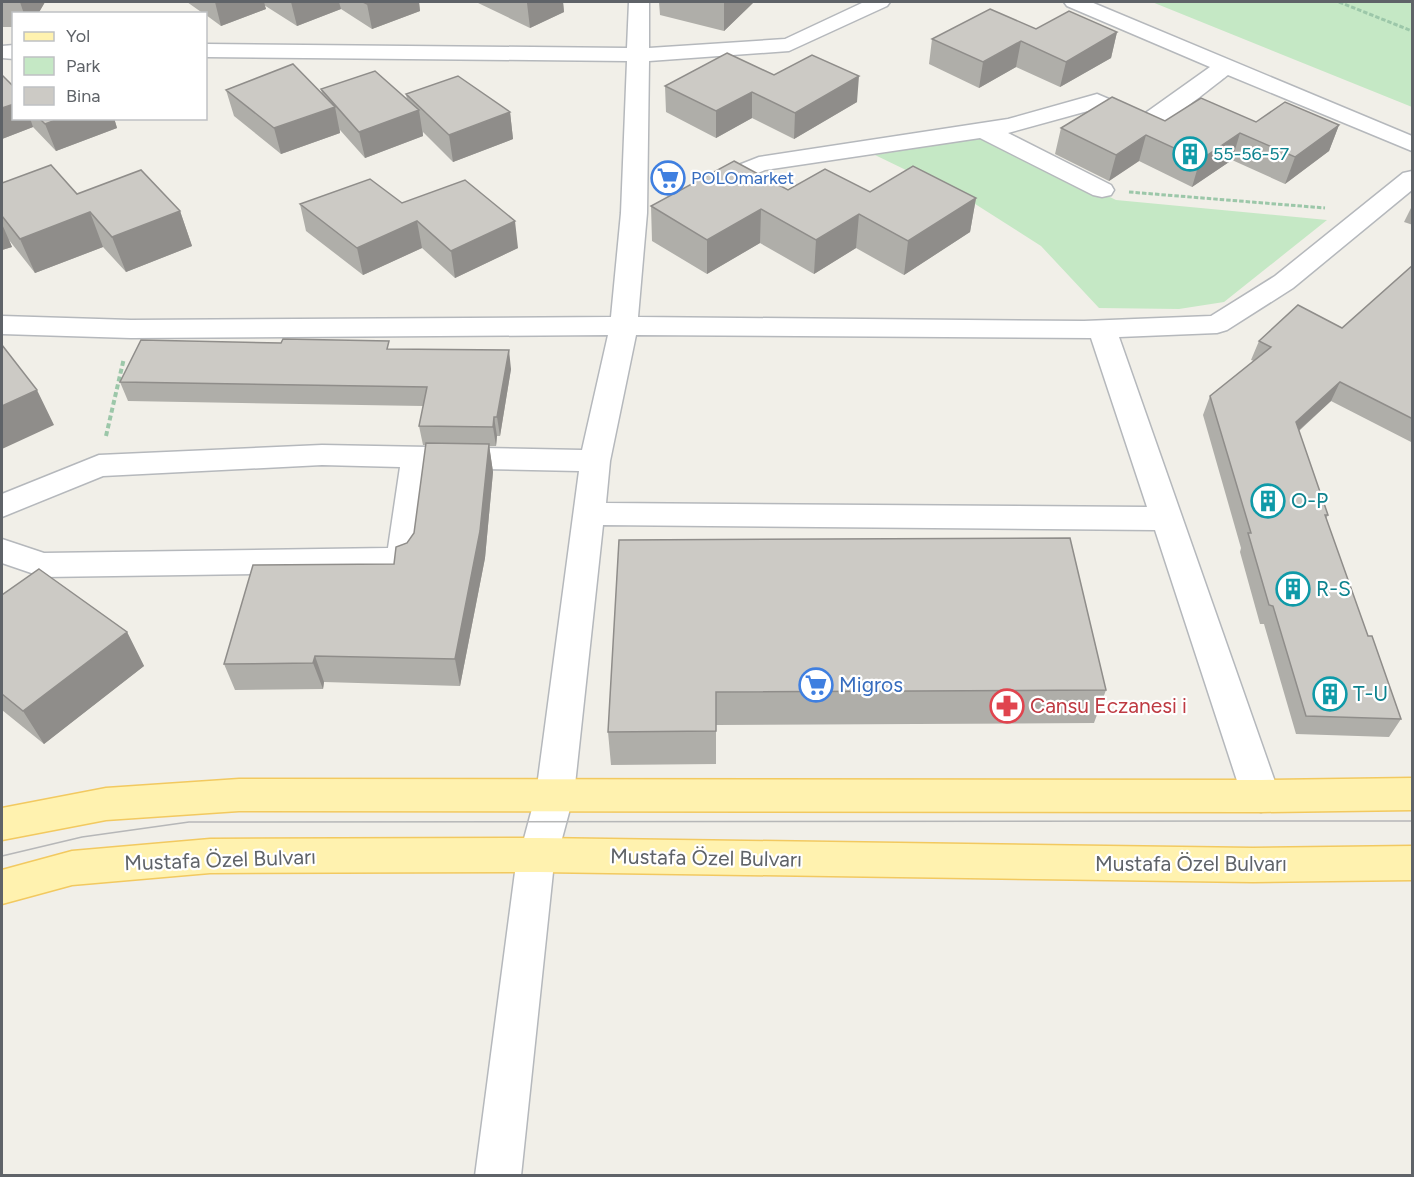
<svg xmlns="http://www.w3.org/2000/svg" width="1414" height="1177" font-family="Figtree,sans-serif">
  <rect width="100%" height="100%" fill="#f1efe8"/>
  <path fill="#c5e8c5" d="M1152,2H1412V107Z
    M985,137L1116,200L1327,220L1224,302L1179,309L1099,308L1041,246L972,202L875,155Z"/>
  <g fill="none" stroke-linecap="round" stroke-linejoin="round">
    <defs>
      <path id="minor" d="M629,2H649V48L785,39L864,2H890L887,6L789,51L649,61L647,213L638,317L1084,321L1211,316L1275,276L1403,173L1412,171V190L1293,288L1227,330L1217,333L1119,337L1280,796L1274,807L1261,812L1248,807L1242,796L1155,530L603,525L574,794L553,872L521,1176H475L515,872L536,794L579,471L430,468L418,560L413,568L402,572L43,577L2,563V539L44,553L388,548L400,467L322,465L103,476L2,517V494L99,455L322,445L582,450L608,335L131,338L2,334V316L131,320L611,317L621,213L627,61L206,57V44L627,48ZM636,335L1091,338L1147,507L606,503L610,461Z
        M1064,2H1091L1412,136V151L1228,75C1213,86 1158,133 1142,130C1126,128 1109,116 1095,109L1008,133L1111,185L1114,190L1111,195L1102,197L1093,195L980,138L765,170L707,193L698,191L695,186L698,181L759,157L1008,119L1097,94L1144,114L1210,67L1067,6Z
        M14,45V59L2,58V46Z"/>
      <path id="major" d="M1412,778V810L1261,812L239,811L106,820L2,840V808L106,788L239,779L1261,780Z
        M539,838L1253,848L1412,846V880L1253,882L539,872L210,873L72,885L2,904V870L72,851L210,839Z"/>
    </defs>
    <use href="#minor" stroke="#b5b8bc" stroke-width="3"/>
    <use href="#major" stroke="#f2c960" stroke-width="3"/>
    <path stroke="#9cc7a9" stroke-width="3" stroke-dasharray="4.5 2" stroke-linecap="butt" d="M1339,2L1412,31
      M1129,192L1325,208"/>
    <path stroke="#9cc7a9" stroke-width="4" stroke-dasharray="5 3" stroke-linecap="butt" d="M106,436L124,358"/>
    <use href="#minor" fill="#fff" fill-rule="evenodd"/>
    <use href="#major" fill="#fff2af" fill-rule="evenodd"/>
    <path stroke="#b6b7b8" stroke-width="1.5" d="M2,856L82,837L189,822L1412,821"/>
  </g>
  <path fill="#afaea9" d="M2,2H45L38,14H14V27H2Z
    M187,2H419L420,11L372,29L341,9L297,26L264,5L266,9L221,26L206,15V14H204Z
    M476,2H563L564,12L530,28Z
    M659,2H754L724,31L660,15Z
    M1036,29L1117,32L1111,58L1060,87L1016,67L979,88L929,64L932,39Z
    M2,75L14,118H114L117,128L56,151L33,127L2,139Z
    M774,75L857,102L794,139L752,118L716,138L666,112L665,86Z
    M321,89L407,100L406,94L510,112L513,139L453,162L423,132V136L365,158L340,130V133L281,154L234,116L226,90L322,94Z
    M1165,121L1256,122L1339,125L1329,151L1285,184L1232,160L1192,187L1139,161L1109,181L1055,154L1061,128Z
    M2,183L180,211L192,246L126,272L103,247L35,273L9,240L12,247L2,250Z
    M788,190L870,192L976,198L970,232L904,275L856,248L814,274L760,243L707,274L652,241L651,206Z
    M402,203L518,248L455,278L422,248L363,275L306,231L300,204Z
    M1413,204V225L1404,222Z
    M1413,265V443L1331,401L1299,431L1328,515L1326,519L1368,636L1401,719L1389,737L1296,734L1264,624H1260L1240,552L1241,548L1203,415L1210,396L1254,361L1251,360L1259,341L1342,328Z
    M390,349L511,369L500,436H497L496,446H489L493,472L485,558L460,686L324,682L323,689L235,690L224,664L394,564L414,533L426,445H423L419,426L423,406L128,401L120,382Z
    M619,540L1106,690L1094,723L716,725V764L611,765L608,732Z
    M2,595L127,632L144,666L44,744L2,710Z"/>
  <path fill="#8f8d8a" d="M20,2H45L38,14H24Z
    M215,2H264L266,9L221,26Z
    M291,2H339L341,9L297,26Z
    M374,2H419L420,11L372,29L367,4Z
    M530,2H563L564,12L530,28L527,3Z
    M726,2H754L724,31V3Z
    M1117,32L1111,58L1060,87L1066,62Z
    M1021,41L1016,67L979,88L983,62Z
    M859,76L857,102L794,139L795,113Z
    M752,92V118L716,138V111Z
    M14,104V118H30L33,127L2,139V108Z
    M335,107L340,133L281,154L274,128Z
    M419,110L423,136L365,158L359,132Z
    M510,112L513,139L453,162L449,135Z
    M61,118H114L117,128L56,151L45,124Z
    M1339,125L1329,151L1285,184L1295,157Z
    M1240,133L1232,160L1192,187L1200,160Z
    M1146,135L1139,161L1109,181L1116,155Z
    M976,198L970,232L904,275L908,241Z
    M761,209L760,243L707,274V240Z
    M180,211L192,246L126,272L112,237Z
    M90,212L103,247L35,273L20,239Z
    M859,214L856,248L814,274L816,240Z
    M417,221L422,248L363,275L357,248Z
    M515,221L518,248L455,278L451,251Z
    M2,224L12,247L2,250Z
    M509,350L511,369L500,436L497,417Z
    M1340,382L1331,401L1287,441L1296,422Z
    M37,390L54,425L2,449V406Z
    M494,417L497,436L496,446L493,427Z
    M489,444L493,472L485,558L460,686L455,659Z
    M127,632L144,666L44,744L23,711Z
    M315,656L324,682L323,689L313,663Z"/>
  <path fill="#cccac5" stroke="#8f8d8a" stroke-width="1.5" d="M363,2H374L367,4Z
    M990,9L1036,29L1069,11L1117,32L1066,62L1021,41L983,62L932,39Z
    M727,53L774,75L812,55L859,76L795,113L752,92L716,111L665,86Z
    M293,64L335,107L274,128L226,90Z
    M375,71L419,110L359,132L321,89Z
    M2,75L14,87V104L2,108Z
    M458,76L510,112L449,135L406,94Z
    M1112,97L1165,121L1201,98L1256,122L1285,102L1339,125L1295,157L1240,133L1200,160L1146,135L1116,155L1061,128Z
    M39,118H61L45,124Z
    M734,161L788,190L825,169L870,192L913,166L976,198L908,241L859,214L816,240L761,209L707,240L651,206Z
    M51,165L77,194L141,170L180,211L112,237L90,212L20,239L2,216V183Z
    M370,179L402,203L465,180L515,221L451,251L417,221L357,248L300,204Z
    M1413,265V419L1340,382L1296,422L1328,515H1325L1368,636H1372L1401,719L1306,716L1273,606L1269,605L1248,533H1251L1210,396L1271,347L1259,341L1298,305L1342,328Z
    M283,339L389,341L387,349L509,350L497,417H494L493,427L419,426L427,387L120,382L141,340L281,343Z
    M2,345L37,390L2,406Z
    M426,443L489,444L480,531L455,659L315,656L313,663L224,664L253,565L394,564L396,547L407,543L414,533Z
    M1070,538L1106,690L716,692V731L608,732L619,540Z
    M39,569L127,632L23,711L2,694V595Z"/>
  <defs>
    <symbol id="building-ring" viewBox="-11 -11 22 22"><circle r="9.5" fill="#fff" stroke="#0f9aa8" stroke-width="1.5"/><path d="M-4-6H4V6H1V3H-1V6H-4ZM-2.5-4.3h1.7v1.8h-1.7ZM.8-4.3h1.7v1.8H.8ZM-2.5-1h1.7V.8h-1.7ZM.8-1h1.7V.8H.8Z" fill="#0f9aa8"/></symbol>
    <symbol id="supermarket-ring" viewBox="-11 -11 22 22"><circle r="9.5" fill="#fff" stroke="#3f7fe0" stroke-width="1.5"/><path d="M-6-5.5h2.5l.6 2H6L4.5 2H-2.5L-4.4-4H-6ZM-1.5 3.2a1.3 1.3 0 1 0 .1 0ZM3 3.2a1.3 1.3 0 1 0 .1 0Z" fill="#3f7fe0"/></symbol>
    <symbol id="pharmacy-ring" viewBox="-11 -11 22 22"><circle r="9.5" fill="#fff" stroke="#e0444e" stroke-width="1.5"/><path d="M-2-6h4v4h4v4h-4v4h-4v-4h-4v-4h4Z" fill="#e0444e"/></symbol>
  </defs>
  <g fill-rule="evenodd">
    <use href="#building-ring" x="1171" y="135" width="38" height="38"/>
    <use href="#supermarket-ring" x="649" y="159" width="38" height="38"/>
    <use href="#building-ring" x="1249" y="482" width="38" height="38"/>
    <use href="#building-ring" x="1274" y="570" width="38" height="38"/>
    <use href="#supermarket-ring" x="797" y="666" width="38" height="38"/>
    <use href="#building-ring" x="1311" y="675" width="38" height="38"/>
    <use href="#pharmacy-ring" x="988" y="687" width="38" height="38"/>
  </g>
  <g text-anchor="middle" stroke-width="4.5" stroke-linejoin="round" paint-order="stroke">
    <g font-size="18" fill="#0d838f" stroke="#fff" text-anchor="start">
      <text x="1213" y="160">55-56-57</text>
    </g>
    <g font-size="18" fill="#366cbe" stroke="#fff" text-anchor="start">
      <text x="691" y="184">POLOmarket</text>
    </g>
    <g font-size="21" fill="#0d838f" stroke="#fff" text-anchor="start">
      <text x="1291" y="508">O-P</text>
      <text x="1316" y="596">R-S</text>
      <text x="1353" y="701">T-U</text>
    </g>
    <g font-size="21" fill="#366cbe" stroke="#fff" text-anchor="start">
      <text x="839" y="692">Migros</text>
    </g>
    <g font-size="21" fill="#be3a42" stroke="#fff" text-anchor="start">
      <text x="1030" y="713">Cansu Eczanesi i</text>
    </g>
    <g font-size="21" fill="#5f6368" stroke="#fff">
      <text transform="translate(706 858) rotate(1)" y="7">Mustafa Özel Bulvarı</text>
      <text transform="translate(220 860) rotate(-2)" y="7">Mustafa Özel Bulvarı</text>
      <text x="1191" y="871">Mustafa Özel Bulvarı</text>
    </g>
  </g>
  <rect width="1414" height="1177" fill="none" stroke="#5f6368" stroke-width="6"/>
  <rect x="12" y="12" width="195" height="108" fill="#ffffff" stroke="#bfc1c3" stroke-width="1.5"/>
  <rect x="24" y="32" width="30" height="9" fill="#fff2af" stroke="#bfc1c3" stroke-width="1.5"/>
  <text x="66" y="42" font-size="18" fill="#5f6368">Yol</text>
  <rect x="24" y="57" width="30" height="18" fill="#c5e8c5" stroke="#bfc1c3" stroke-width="1.5"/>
  <text x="66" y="72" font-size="18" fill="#5f6368">Park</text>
  <rect x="24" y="87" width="30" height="18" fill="#cccac5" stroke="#bfc1c3" stroke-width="1.5"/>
  <text x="66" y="102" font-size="18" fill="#5f6368">Bina</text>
</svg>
